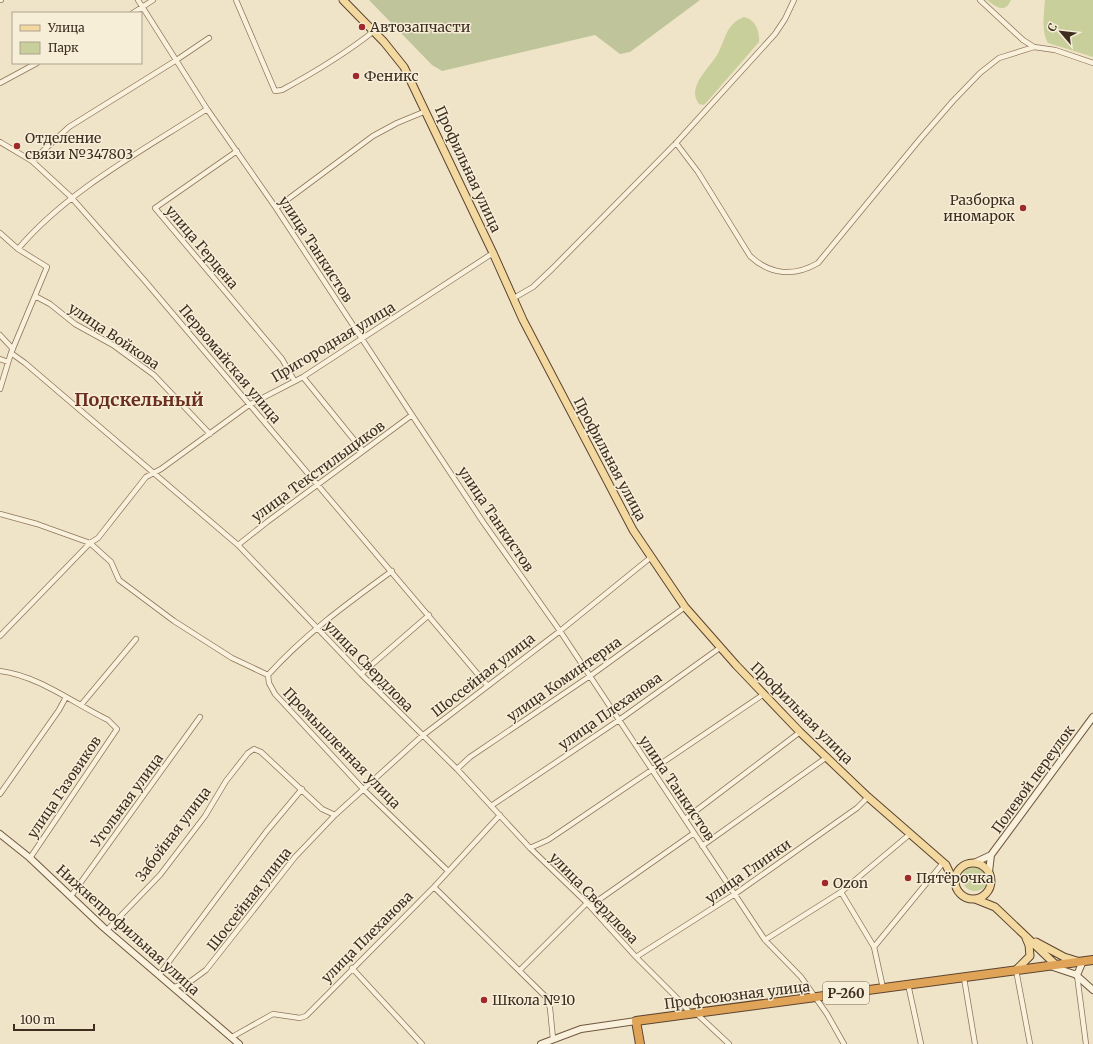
<svg xmlns="http://www.w3.org/2000/svg" width="1093" height="1044" font-family="Merriweather,serif">
  <rect width="100%" height="100%" fill="#f0e4c8"/>
  <path fill="#c9cf9b" d="M987,0H1011C1005,14 996,7 987,0Z
    M1045,0H1093V57L1048,43C1041,31 1044,13 1045,0Z
    M744,17C755,19 760,31 759,42L706,103L703,105L699,104C686,88 709,68 717,55C726,40 725,24 744,17Z
    M962 878a13 13 0 1 1 26 0a13 13 0 1 1-26 0Z"/>
  <path fill="#bfc49a" d="M369,0H700L630,52L620,54L595,35L442,71L432,65Z"/>
  <g fill="none" stroke-linecap="round" stroke-linejoin="round">
    <defs>
      <path id="street" d="M0,0H1
        M138,0L207,109L276,208L412,415L483,522L560,631L765,940L801,977L827,1014L844,1044
        M236,0L275,91L282,90C315,72 345,54 374,31
        M980,0L1023,40L1034,47L1055,50L1093,63
        M133,13L153,0
        M0,83L37,63
        M0,142L32,161L71,197L145,281L487,685
        M676,143L698,172L750,256C770,275 794,277 818,263L920,139L953,101L980,73L999,58L1034,47
        M237,151L155,208L282,359L294,380
        M32,161L69,127L175,61L209,38
        M276,208L373,136L397,123L426,111
        M0,233L18,249L47,267L11,353L0,389
        M18,249C68,190 142,151 207,109
        M35,296L50,304L75,324L113,345L154,375L210,434
        M514,298L533,287L553,268L676,143L775,34L785,19L794,0
        M0,335L13,349
        M11,353L25,363L238,545L361,674L457,769L530,848L587,903L636,957L681,1002L691,1014
        M0,359L8,362
        M303,377L363,451
        M0,514L37,524L90,543L111,562L119,580L174,621L232,658L268,675L269,683L275,694L364,790L448,871
        M238,545L267,522L412,415
        M0,636L90,543L98,538L146,477L161,469L249,405L303,377L493,253
        M0,671C39,676 73,703 108,720L117,729L30,858
        M361,674L429,615
        M268,675C305,634 348,603 392,571
        M81,705L136,639
        M457,769L470,757L590,676L685,607
        M0,794L59,710L66,697
        M491,806L619,720L721,647
        M685,819L800,732
        M702,846L827,757
        M530,848L548,840L764,694
        M434,887L546,997L550,1008L553,1039
        M841,892L874,947L883,988
        M71,896L200,717
        M590,906L694,833
        M107,930L160,875L205,816L226,781L248,753L254,749L261,752L322,809L335,815
        M765,940L841,892L910,834
        M874,947L943,863
        M636,957L735,894L857,808L868,797
        M352,968L422,1044
        M520,970L587,903
        M1016,970L1030,1044
        M159,975L266,832L302,789
        M1077,975L1086,1044
        M964,978L975,1044
        M908,984L921,1044
        M174,987L191,981L206,970L295,857L335,815L422,736L560,631L650,558
        M697,1014L729,1044
        M232,1037L273,1014L300,1018L306,1016L434,887L500,815"/>
      <path id="secondary" d="M0,834L30,858L103,927L239,1044
        M976,862L991,855
        M989,872L991,855L1093,717
        M1053,967L1077,975L1083,961
        M1075,974L1093,990
        M541,1044L581,1029L636,1021"/>
      <path id="primary" d="M343,0L384,42L404,67L493,253L523,320L633,530L685,607L736,665L800,732L868,797L946,865L954,882
        M955 881a18 18 0 1 1 36 0a18 18 0 1 1-36 0Z
        M975,899L995,907L1056,965
        M1036,942L1064,957L1077,961
        M1016,970L1030,956L1029,945L1026,938"/>
      <path id="highway" d="M640,1044L636,1021L1093,960"/>
    </defs>
    <use href="#street" stroke="#8d765c" stroke-width="6"/>
    <use href="#secondary" stroke="#6f573f" stroke-width="8"/>
    <use href="#primary" stroke="#5b4430" stroke-width="9"/>
    <use href="#highway" stroke="#5b4430" stroke-width="10"/>
    <use href="#street" stroke="#faf1dc" stroke-width="4.5"/>
    <use href="#secondary" stroke="#faf1dc" stroke-width="6"/>
    <use href="#primary" stroke="#f3d9a0" stroke-width="7"/>
    <use href="#highway" stroke="#e0a458" stroke-width="8"/>
  </g>
  <g fill="#9e2a2b" stroke="#f7eed8" stroke-width="1.5">
    <circle cx="362" cy="27" r="4"/>
    <circle cx="356" cy="76" r="4"/>
    <circle cx="17" cy="146" r="4"/>
    <circle cx="1023" cy="208" r="4"/>
    <circle cx="908" cy="878" r="4"/>
    <circle cx="825" cy="883" r="4"/>
    <circle cx="484" cy="1000" r="4"/>
  </g>
  <g text-anchor="middle" stroke-width="3" stroke-linejoin="round" paint-order="stroke">
    <rect fill="#f7eed8" stroke="#756857" stroke-width="1" x="823" y="982" width="46" height="22" rx="3"/>
    <g font-size="13" font-weight="bold" fill="#3d2e20">
      <text x="846" y="998">Р-260</text>
    </g>
    <g font-size="14" fill="#3d2e20" stroke="#f7eed8" text-anchor="start">
      <text x="370" y="32">Автозапчасти</text>
      <text x="364" y="81">Феникс</text>
      <text x="25" y="143">Отделение<tspan x="25" dy="16">связи №347803</tspan></text>
      <text x="1015" y="205" text-anchor="end">Разборка<tspan x="1015" dy="16">иномарок</tspan></text>
      <text x="916" y="883">Пятёрочка</text>
      <text x="833" y="888">Ozon</text>
      <text x="492" y="1005">Школа №10</text>
    </g>
    <g font-size="14" fill="#3d2e20" stroke="#f7eed8">
      <text transform="translate(468 169) rotate(65)" y="5">Профильная улица</text>
      <text transform="translate(202 247) rotate(50)" y="5">улица Герцена</text>
      <text transform="translate(316 249) rotate(57)" y="5">улица Танкистов</text>
      <text transform="translate(114 336) rotate(34)" y="5">улица Войкова</text>
      <text transform="translate(333 342) rotate(-31)" y="5">Пригородная улица</text>
      <text transform="translate(230 364) rotate(50)" y="5">Первомайская улица</text>
      <text transform="translate(610 459) rotate(62)" y="5">Профильная улица</text>
      <text transform="translate(318 471) rotate(-36)" y="5">улица Текстильщиков</text>
      <text transform="translate(496 519) rotate(56)" y="5">улица Танкистов</text>
      <text transform="translate(369 666) rotate(46)" y="5">улица Свердлова</text>
      <text transform="translate(483 675) rotate(-38)" y="5">Шоссейная улица</text>
      <text transform="translate(564 679) rotate(-35)" y="5">улица Коминтерна</text>
      <text transform="translate(610 711) rotate(-35)" y="5">улица Плеханова</text>
      <text transform="translate(802 713) rotate(45)" y="5">Профильная улица</text>
      <text transform="translate(342 748) rotate(46)" y="5">Промышленная улица</text>
      <text transform="translate(1033 779) rotate(-54)" y="5">Полевой переулок</text>
      <text transform="translate(64 787) rotate(-56)" y="5">улица Газовиков</text>
      <text transform="translate(677 788) rotate(56)" y="5">улица Танкистов</text>
      <text transform="translate(127 800) rotate(-54)" y="5">Угольная улица</text>
      <text transform="translate(173 834) rotate(-53)" y="5">Забойная улица</text>
      <text transform="translate(748 871) rotate(-35)" y="5">улица Глинки</text>
      <text transform="translate(594 898) rotate(46)" y="5">улица Свердлова</text>
      <text transform="translate(249 899) rotate(-52)" y="5">Шоссейная улица</text>
      <text transform="translate(128 930) rotate(42)" y="5">Нижнепрофильная улица</text>
      <text transform="translate(367 937) rotate(-45)" y="5">улица Плеханова</text>
      <text transform="translate(737 995) rotate(-7)" y="5">Профсоюзная улица</text>
    </g>
    <g font-size="18" font-weight="bold" fill="#6b2e1e" stroke="#f7eed8">
      <text x="139" y="406">Подскельный</text>
    </g>
  </g>
  <rect x="12" y="12" width="130" height="52" fill="#f7eed8" stroke="#ada18e"/>
  <rect x="20" y="25" width="20" height="6" fill="#f3d9a0" stroke="#ada18e"/>
  <text x="48" y="32" font-size="12" fill="#3d2e20">Улица</text>
  <rect x="20" y="42" width="20" height="12" fill="#c9cf9b" stroke="#ada18e"/>
  <text x="48" y="52" font-size="12" fill="#3d2e20">Парк</text>
  <g transform="translate(1061 32) rotate(298)" stroke="#f7eed8" stroke-width="3" paint-order="stroke">
  <path d="M0-3L7 15L0 10L-7 15Z" fill="#3d2e20"/>
  <text y="-6" font-size="11" font-weight="bold" text-anchor="middle" fill="#3d2e20">С</text>
  </g>
  <path d="M14 1024v6h80v-6" fill="none" stroke="#3d2e20" stroke-width="2"/>
  <text x="20" y="1024" font-size="12" fill="#3d2e20" stroke="#f7eed8" stroke-width="3" paint-order="stroke">100 m</text>
</svg>
